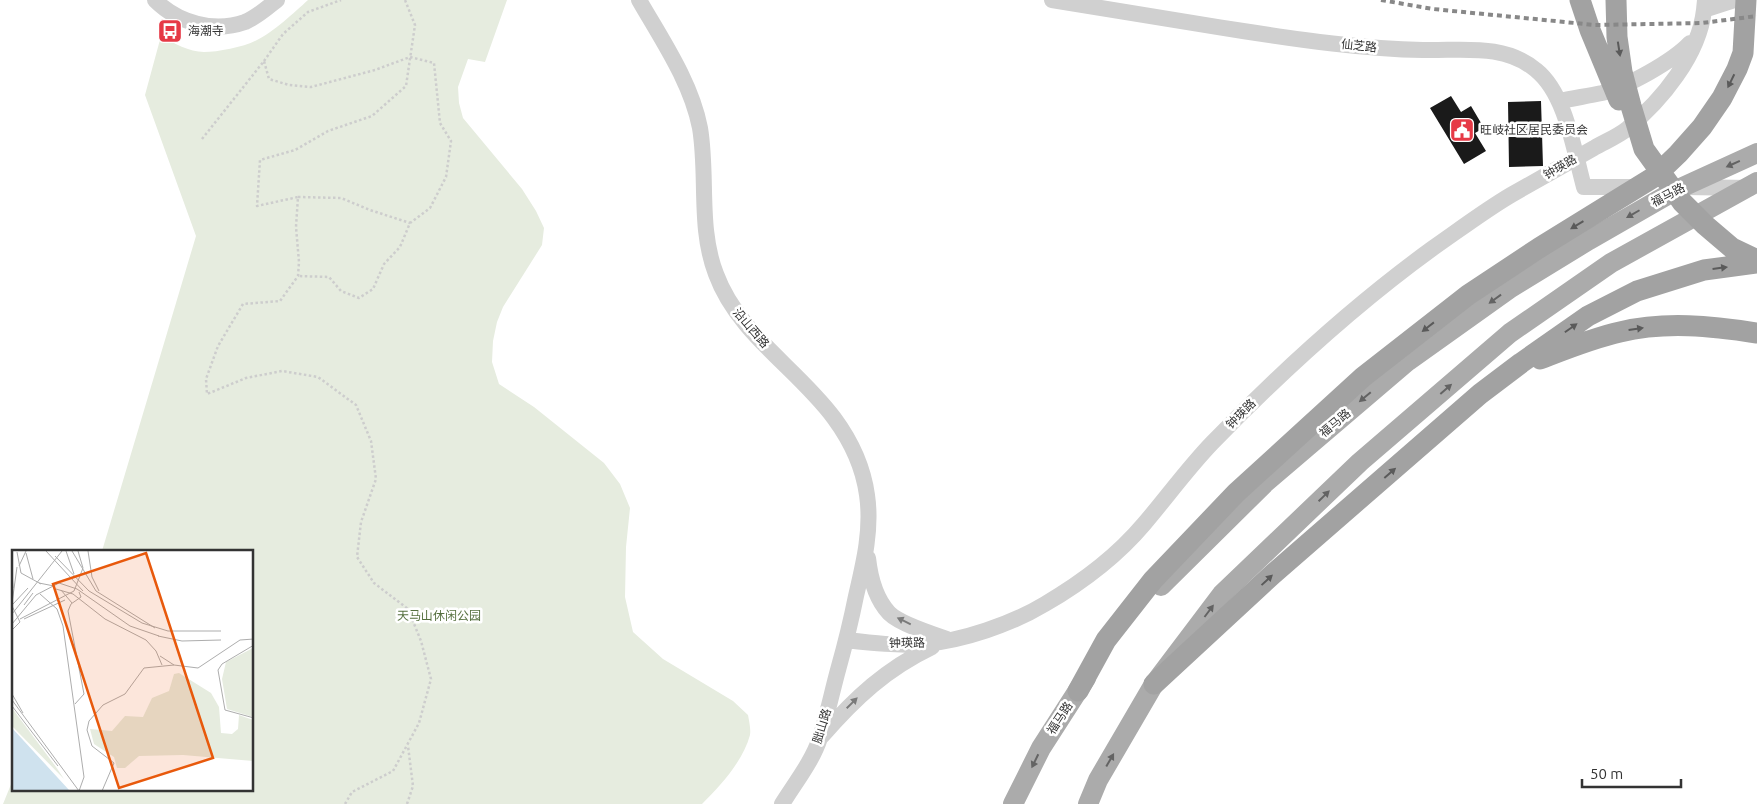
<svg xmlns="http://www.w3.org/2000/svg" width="1757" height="804" font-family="Ubuntu,'Noto Sans SC',sans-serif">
  <rect width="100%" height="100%" fill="#fff"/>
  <path fill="#e6ecdf" d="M308,0H507L485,62L468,59L458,87L459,103L463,118L522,189L536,211L544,228L542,245L503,307L497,322L493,341L492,362L499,384L534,407L604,463L620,484L630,508L626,547L625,597L633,632L663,659L733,701L748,715C749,721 751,729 750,735C743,761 721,785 702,804H3L14,777V790H252V552L102,551L196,236L145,95L161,36C174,43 189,52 204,52C218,52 244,47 257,40C272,33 295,12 308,0Z"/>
  <path fill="#1a1a1a" d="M1451,96L1461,112L1471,106L1484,128L1475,133L1486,151L1464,164L1430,108Z
    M1541,101L1543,166L1509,167L1508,102Z"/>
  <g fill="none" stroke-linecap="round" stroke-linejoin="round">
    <path stroke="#cdcdcd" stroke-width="2.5" stroke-dasharray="2.5 2.5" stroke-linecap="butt" d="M264,61L283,34L308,12L341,0
      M202,139L264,61L269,79L289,85L311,87L375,70L410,57L434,63L440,123L451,141L446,177L430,208L410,223L400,247L384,264L373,289L359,298L341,291L329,277L298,276
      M298,197L341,198L370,210L410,223
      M345,804L352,792L393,771L419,723L431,679L421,641L408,609L374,583L357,557L361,522L376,479L371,441L356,405L318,377L282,371L246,378L207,394L206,379L218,346L243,304L280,301L298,276L299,262L296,227L298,197L257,206L260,160L295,150L328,131L372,116L406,86L415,25L405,0
      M407,804L413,786L408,746"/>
    <path stroke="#d0d0d0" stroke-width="16" d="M155,0C178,23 214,33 245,22C257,17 267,8 277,0
      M639,0C662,40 691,82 700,128C708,176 698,228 716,274C738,334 797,368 834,418C851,441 863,466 867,495C872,529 864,562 856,596C851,621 845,645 838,670C832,692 827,716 820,738C812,762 795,783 782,804
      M1052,0C1115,10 1179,21 1243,31C1302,40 1363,49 1423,50C1462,51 1504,43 1536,70C1566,94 1574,151 1584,187H1640
      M1705,0L1704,10L1735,0
      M1560,101C1574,98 1588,96 1602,93C1627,87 1673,61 1690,43
      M1684,187L1750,188
      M868,558C870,576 876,599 889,613C900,624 932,634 947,639
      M846,640C872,643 898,646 924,644C962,641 1012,624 1045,604C1081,583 1117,556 1144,524C1167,497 1188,468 1212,443C1281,372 1353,306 1433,248C1459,230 1484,211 1511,195C1539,179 1566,164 1594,148C1604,142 1617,137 1627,129C1662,100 1699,55 1704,10
      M822,736C855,698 886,669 932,647"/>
    <path stroke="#ababab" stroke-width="20" d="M1161,586L1265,483L1408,361L1509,289L1589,240L1676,190L1757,153
      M1013,804L1041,748L1086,678
      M1088,804L1098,780L1154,684L1222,594L1360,462L1510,333L1611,263L1757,182"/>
    <path stroke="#a2a2a2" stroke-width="21" d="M1580,0L1590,30L1619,100
      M1616,0L1617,37L1622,72L1631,106L1644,149L1682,202L1705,225L1732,248L1757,260
      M1540,359C1566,349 1593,338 1620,332C1665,321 1712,326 1757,333
      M1154,684L1273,574L1480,394L1521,363L1588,316L1637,291L1704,270L1757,263
      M1078,691L1106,640L1153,580L1236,493L1363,377L1468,295L1539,248L1654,177L1678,154L1702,127L1722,98L1737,69L1743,53L1746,0"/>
    <path stroke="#888" stroke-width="4" stroke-dasharray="5 4" stroke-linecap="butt" d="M1381,0L1433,9L1595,25L1702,23L1757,16"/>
  </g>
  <defs><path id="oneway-solid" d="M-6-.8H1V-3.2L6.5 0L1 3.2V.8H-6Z" transform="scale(1.25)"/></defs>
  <g fill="#5a5a5a">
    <use href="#oneway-solid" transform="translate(1619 49) rotate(81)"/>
    <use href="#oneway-solid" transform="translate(1731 81) rotate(116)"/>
    <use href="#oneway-solid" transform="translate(1577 225) rotate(149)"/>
    <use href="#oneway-solid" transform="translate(1720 268) rotate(-7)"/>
    <use href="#oneway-solid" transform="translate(1428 327) rotate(142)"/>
    <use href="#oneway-solid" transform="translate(1571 328) rotate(-35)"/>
    <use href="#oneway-solid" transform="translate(1636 329) rotate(-8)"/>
    <use href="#oneway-solid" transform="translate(1390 473) rotate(-41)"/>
    <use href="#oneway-solid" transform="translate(1267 580) rotate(-43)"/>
  </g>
  <g fill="#636363">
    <use href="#oneway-solid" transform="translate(1733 164) rotate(156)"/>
    <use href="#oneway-solid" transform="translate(1633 214) rotate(150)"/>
    <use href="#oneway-solid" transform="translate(1495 299) rotate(144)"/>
    <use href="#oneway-solid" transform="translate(1446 389) rotate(-41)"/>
    <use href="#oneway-solid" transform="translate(1365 397) rotate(140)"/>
    <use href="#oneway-solid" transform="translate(1324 496) rotate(-44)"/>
    <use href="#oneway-solid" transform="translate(1209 611) rotate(-53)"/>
    <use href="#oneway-solid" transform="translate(1110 760) rotate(-60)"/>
    <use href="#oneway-solid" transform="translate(1035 761) rotate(116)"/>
  </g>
  <g fill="#7a7a7a">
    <use href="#oneway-solid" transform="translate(904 621) rotate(-154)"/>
    <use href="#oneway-solid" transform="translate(852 703) rotate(-45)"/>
  </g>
  <defs>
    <symbol id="bus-square" viewBox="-11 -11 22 22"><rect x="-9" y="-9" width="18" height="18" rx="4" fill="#e63946" stroke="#fff"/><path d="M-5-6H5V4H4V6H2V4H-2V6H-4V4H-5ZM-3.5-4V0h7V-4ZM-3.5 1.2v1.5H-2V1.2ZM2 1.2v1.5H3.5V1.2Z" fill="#fff"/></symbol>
    <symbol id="civic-square" viewBox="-11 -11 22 22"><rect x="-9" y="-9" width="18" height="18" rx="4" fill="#e63946" stroke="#fff"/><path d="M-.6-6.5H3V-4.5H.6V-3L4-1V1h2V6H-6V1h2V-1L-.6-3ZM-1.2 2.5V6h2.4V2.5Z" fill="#fff"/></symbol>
  </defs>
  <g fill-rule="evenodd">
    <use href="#bus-square" x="156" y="17" width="28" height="28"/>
    <use href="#civic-square" x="1448" y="116" width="28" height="28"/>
  </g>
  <g text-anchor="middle" stroke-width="5" stroke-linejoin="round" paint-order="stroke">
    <g font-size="12" fill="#333" stroke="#fff" text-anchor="start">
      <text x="188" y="35">海潮寺</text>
      <text x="1480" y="134">旺岐社区居民委员会</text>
    </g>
    <g font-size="12" fill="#333" stroke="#fff">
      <text transform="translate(1359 46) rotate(6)" y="4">仙芝路</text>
      <text transform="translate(1560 167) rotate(-30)" y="4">钟瑛路</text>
      <text transform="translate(1668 195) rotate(-28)" y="4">福马路</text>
      <text transform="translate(751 328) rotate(49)" y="4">沿山西路</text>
      <text transform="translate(1241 414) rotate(-45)" y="4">钟瑛路</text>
      <text transform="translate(1335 423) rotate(-40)" y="4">福马路</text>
      <text transform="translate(907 643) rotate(-1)" y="4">钟瑛路</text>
      <text transform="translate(1060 718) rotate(-57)" y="4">福马路</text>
      <text transform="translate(822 726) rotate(-73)" y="4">胐山路</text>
    </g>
    <g font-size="12" fill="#56703f" stroke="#fff">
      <text x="439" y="620">天马山休闲公园</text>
    </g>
  </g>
  <g transform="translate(12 550)">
    <rect width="241" height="241" fill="#fff"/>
    <path d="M241,98V167L215,159L210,129L214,112ZM167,123L199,143L207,157L209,183L220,184L226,179L227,165L241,170V211L171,205L127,206L113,218H105L102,207L82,194L78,179L100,181L113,166L131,167L140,148L157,141L162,124ZM0,158L44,217L52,229L0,176Z" fill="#e6ecdf"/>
    <path d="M0,178L57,240L60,241H0Z" fill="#cfe2ee"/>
    <path fill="none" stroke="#adadad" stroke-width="1" d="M34,1L71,41M54,1L62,24M60,1L84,41L143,78M76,1L80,27L87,41M5,2L9,23L29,34M14,3L21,29M43,6L77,41L130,73L156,81H209M7,16L14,1M0,23L1,38M27,33L42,36M44,39L61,44L93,69L134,90L144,101L150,115M49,40L60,53M28,44L45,59L51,76L72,227L67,241M0,53L5,17M1,54L16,38M12,55L21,43M0,56L8,72L0,80M0,64L50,1M8,69L62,41L71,18L66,1M12,69L53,50M0,74L24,45L47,33L65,39L118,76L147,86M146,86L170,91L209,90M242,95L210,114L206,120L213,160L242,168M148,106L162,115M0,144L11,163M0,150L67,241M63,154L72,144L56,61L59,54L69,47L67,42M0,156L46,216M90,241L102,213L80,196L75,180L77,171L91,155L113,144L132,118L162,115L186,118L228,90L242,89"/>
    <path fill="#e8590c" fill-opacity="0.15" stroke="#e8590c" stroke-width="2.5" d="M134,3L201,208L107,238L41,34Z"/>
    <rect width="241" height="241" fill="none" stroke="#333" stroke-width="2.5"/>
  </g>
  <path d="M1582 779v8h99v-8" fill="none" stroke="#333333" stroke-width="2.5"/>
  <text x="1590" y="779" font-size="15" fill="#333333" stroke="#ffffff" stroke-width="4" paint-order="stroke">50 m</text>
</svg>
